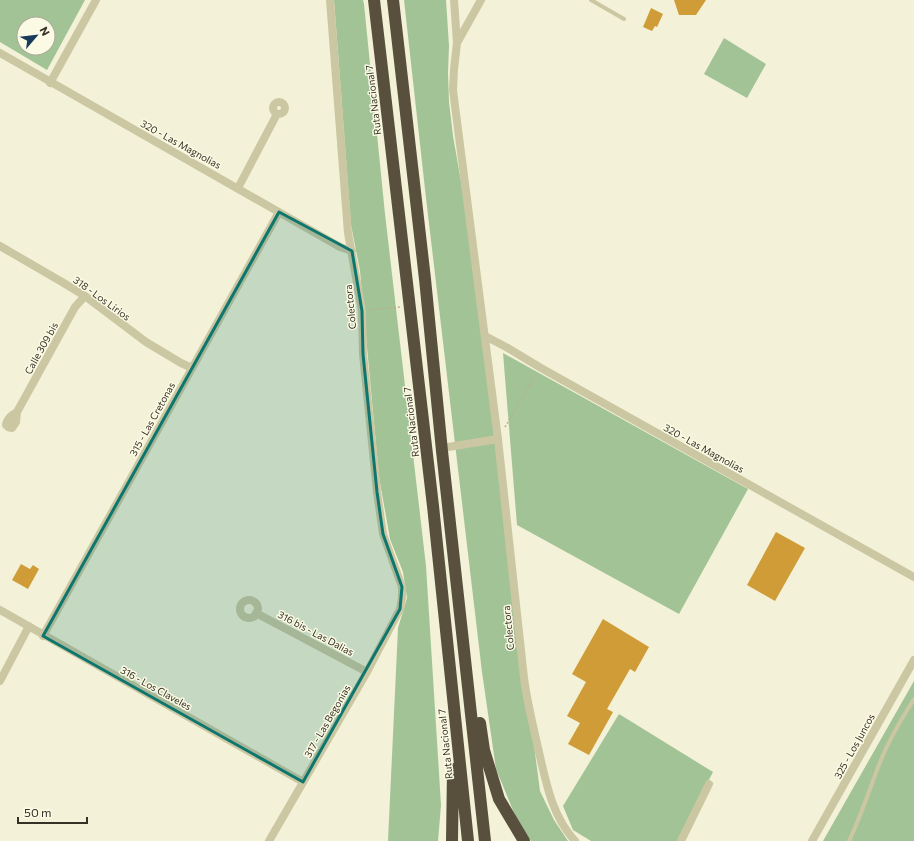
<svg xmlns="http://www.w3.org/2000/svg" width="914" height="841" font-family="Commissioner,sans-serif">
  <rect width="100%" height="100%" fill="#f3f1d7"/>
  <path fill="#a2c396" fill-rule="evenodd" d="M0,0H85L47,70L0,42ZM24,24H48V48H24Z
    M334,0H363L364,4L385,214L426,566L441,805L438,841H388L398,628L407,598L403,572L390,539L379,477L360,271L351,225Z
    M404,0H446L449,46L448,73L449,102L453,136L469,227L502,500L540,791L554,820L568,841H531L519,825L496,769L482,672L426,198Z
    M724,38L766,64L747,98L704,74Z
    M503,353L748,489L679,614L517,525Z
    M914,681V841H823Z
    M619,714L713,772L677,841H591L573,830L563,806Z"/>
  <path fill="#d09c38" d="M674,0H706L696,15H679Z
    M651,8L663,14L657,27L655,26L652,31L643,27Z
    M776,532L805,548L775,601L747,585Z
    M21,564L30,569L33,565L39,569L28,589L12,580Z
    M603,619L649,647L635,672L630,669L607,709L613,712L589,755L568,744L580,723L567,716L586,682L572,674Z"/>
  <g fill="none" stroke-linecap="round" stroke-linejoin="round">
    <path stroke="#b8b18d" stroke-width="1.5" stroke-dasharray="2 2" stroke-linecap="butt" d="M370,310L400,307
      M505,427L536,375"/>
    <path stroke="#ccc7a3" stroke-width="4" d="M591,0L624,19
      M849,841C860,818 868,794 877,770C886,745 900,721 914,699"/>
    <path stroke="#ccc7a3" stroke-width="8" d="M454,0L457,43L454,69L453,90L455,106L498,439L524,678C527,702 533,725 538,748C546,781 551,815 575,841
      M457,43L481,0
      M0,53L340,247L352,251
      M50,83L96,0
      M273 108a6 6 0 1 1 12 0a6 6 0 1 1-12 0Z
      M238,188L277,114
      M0,246L62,282L85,296L146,342L181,363L192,368
      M485,336L506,347L541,368L914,577
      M17,412C12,415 7,418 6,425L8,427L12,428L16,422L17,412L75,307L85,296
      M442,448L498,439
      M240 609a9 9 0 1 1 18 0a9 9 0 1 1-18 0Z
      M0,610L303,782
      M256,613L367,672
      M43,636L279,212
      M0,681L29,626
      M269,841L367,672L400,609L402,598V587L383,534L377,492L363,354L362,311L348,233L330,0
      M681,841L709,784
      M812,841L914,660"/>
    <path stroke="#58503c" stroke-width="12" d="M374,0L433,506L468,841
      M393,0L425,279L442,451L485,841
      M480,723L484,750L499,799L524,841
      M452,841L453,769"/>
  </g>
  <path fill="#0f766e" fill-opacity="0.2" stroke="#0f766e" stroke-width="3" stroke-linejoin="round" d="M279,212L352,251L362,311L363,354L377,492L383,534L402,587L400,609L303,782L43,636Z"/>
  <g text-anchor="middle" stroke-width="3" stroke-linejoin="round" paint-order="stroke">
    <g font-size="10" fill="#363125" stroke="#fbfae4">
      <text transform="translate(373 100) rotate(-97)" y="4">Ruta Nacional 7</text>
      <text transform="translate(181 144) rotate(29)" y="4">320 - Las Magnolias</text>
      <text transform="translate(102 298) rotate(36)" y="4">318 - Los Lirios</text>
      <text transform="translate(350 307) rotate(-96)" y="4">Colectora</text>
      <text transform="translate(41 348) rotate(-61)" y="4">Calle 309 bis</text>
      <text transform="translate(152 419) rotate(-61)" y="4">315 - Las Cretonas</text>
      <text transform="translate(411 422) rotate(-97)" y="4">Ruta Nacional 7</text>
      <text transform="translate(704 448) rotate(29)" y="4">320 - Las Magnolias</text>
      <text transform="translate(508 628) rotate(-96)" y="4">Colectora</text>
      <text transform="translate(316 633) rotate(28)" y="4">316 bis - Las Dalias</text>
      <text transform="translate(156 688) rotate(29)" y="4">316 - Los Claveles</text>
      <text transform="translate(327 721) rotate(-60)" y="4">317 - Las Begonias</text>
      <text transform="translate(445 744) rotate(-96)" y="4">Ruta Nacional 7</text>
      <text transform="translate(854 746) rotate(-61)" y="4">325 - Los Juncos</text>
    </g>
  </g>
  <g transform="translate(36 36) rotate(62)"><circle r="19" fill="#fbfae4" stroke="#acaa98"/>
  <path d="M0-3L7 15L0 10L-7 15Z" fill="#183a5b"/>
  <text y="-6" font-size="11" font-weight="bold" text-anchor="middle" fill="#363125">N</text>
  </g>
  <path d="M18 817v6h69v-6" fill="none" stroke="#363125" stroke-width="2"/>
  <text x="24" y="817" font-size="12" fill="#363125" stroke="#fbfae4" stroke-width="3" paint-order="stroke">50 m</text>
</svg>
